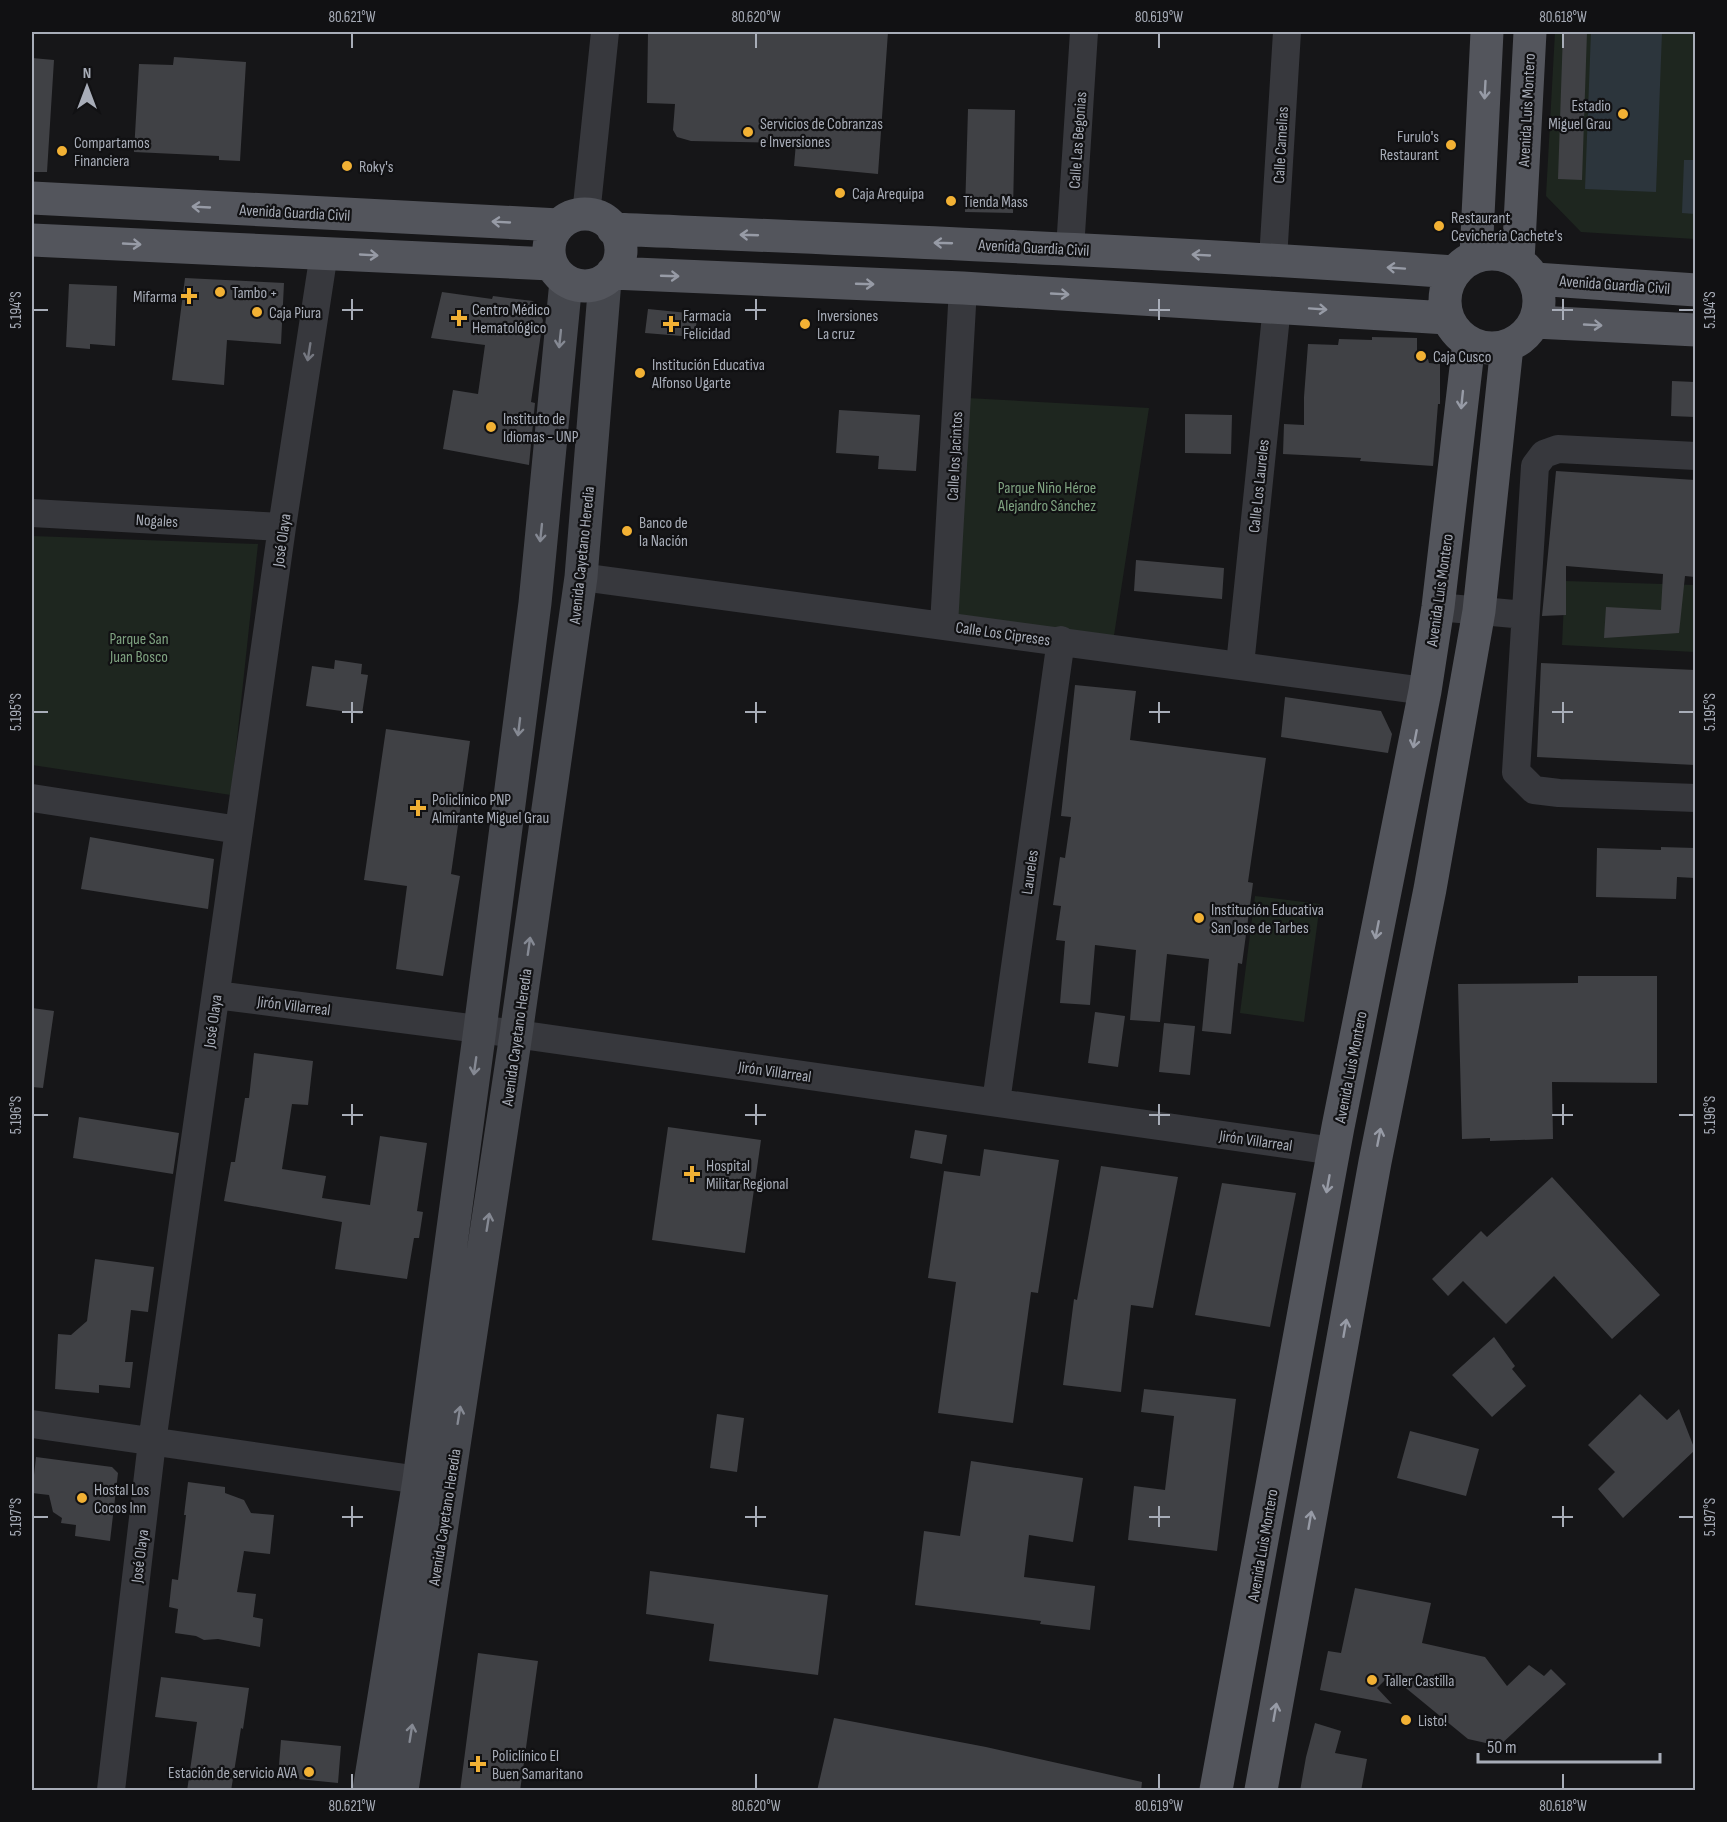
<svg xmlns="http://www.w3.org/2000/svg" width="1727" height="1822" font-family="'Sofia Sans Condensed',sans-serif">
  <rect width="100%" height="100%" fill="#161618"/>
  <path fill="#1e261f" d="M1555,32H1695V239L1581,232L1546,196Z
    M967,398L1149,408L1113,642L955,620Z
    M32,536L258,544L231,795L32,765Z
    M1565,581L1695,585V652L1562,645Z
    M1255,896L1320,904L1304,1022L1240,1013Z"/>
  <path fill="#2c353c" d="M1591,32H1662L1656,192L1585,189Z
    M1684,160H1695V214L1682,213Z"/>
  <path fill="#404145" d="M648,32H888L878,174L794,166L796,143L691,141L677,137L673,130L675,104L647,103Z
    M1563,32H1587L1582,180L1558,179Z
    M174,57L246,62L240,161L219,160V156L134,152L139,64L173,65Z
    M32,58L54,60L47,172H32Z
    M968,109L1015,110L1013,213L965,212Z
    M185,278L284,283L281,344L227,340L224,385L172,380Z
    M69,284L117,286L115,346L90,344V349L66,347Z
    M442,292L492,299L493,296L533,301L543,320L531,402L535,403L529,465L443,449L453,390L478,394L485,345L431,338Z
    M648,309L698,314L694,337L645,333Z
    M1372,337L1417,338V358L1428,359L1429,363L1440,364V404H1438L1433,466L1360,461L1361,458L1283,454L1284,424L1304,425V397L1308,344L1338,345L1339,339L1372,340Z
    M1672,381L1695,382V417L1671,416Z
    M839,410L920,415L916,471L878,469L879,456L836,453Z
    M1185,414L1232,415L1231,454L1185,453Z
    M1556,471L1695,480V577L1685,576L1679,633L1604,638L1606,607L1661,610L1663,574L1566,566V615L1542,616Z
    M1136,560L1224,568L1222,599L1134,591Z
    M335,660L362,664L361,674L368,675L362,714L306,706L312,666L334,669Z
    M1541,663L1695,670V765L1537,757Z
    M1075,685L1136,691L1130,740L1266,758L1248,882L1253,883L1242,964L1238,963L1231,1034L1202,1031L1209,959L1167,954L1160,1022L1130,1020L1136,950L1095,945L1090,1005L1060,1003L1065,941L1056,940L1061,906L1053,905L1060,857L1065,858L1071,817L1061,816Z
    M1285,697L1381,711L1392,734L1388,753L1281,737Z
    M386,729L470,741L451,874L460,876L443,976L396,969L407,886L364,880Z
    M90,837L214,859L208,909L81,889Z
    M1661,847L1695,848V878L1677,877L1676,899L1596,897L1597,848L1661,850Z
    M1578,976H1657V1083L1552,1082L1553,1139L1490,1141V1138L1462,1139L1458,984L1578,983Z
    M32,1008L54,1011L43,1088L32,1087Z
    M1095,1012L1125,1016L1118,1067L1088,1063Z
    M1164,1023L1195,1026L1190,1075L1159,1072Z
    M254,1053L313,1061L308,1105L292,1104L282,1169L326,1176L322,1198L370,1205L380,1136L427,1143L417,1211L423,1212L419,1238H414L407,1279L335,1269L342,1222L224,1201L231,1162H235L245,1098H249Z
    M79,1117L179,1133L173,1174L73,1158Z
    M668,1127L761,1140L745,1253L652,1240Z
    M915,1130L947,1135L942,1164L910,1158Z
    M984,1149L1059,1160L1038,1293L1031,1292L1013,1423L938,1413L956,1282L928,1278L944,1171L980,1176Z
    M1101,1166L1178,1177L1153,1308L1131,1305L1121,1392L1063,1385L1074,1299L1077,1300Z
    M1552,1177L1660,1295L1612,1339L1554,1276L1506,1324L1463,1281L1448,1296L1432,1279L1481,1231L1487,1237Z
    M1222,1183L1296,1193L1270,1327L1195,1315Z
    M95,1259L154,1267L148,1312L131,1310L125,1362H133L130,1388L99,1385V1393L55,1389L58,1334L71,1335L87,1321Z
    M1494,1337L1515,1366L1512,1369L1526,1386L1492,1417L1452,1375Z
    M1144,1389L1236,1399L1217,1551L1128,1540L1134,1486L1165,1490L1174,1416L1141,1412Z
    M1640,1394L1667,1420L1679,1409L1695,1450L1623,1518L1598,1489L1615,1472L1588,1445Z
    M717,1414L744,1418L737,1472L710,1468Z
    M1410,1431L1479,1449L1466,1496L1397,1478Z
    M36,1457L112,1467L118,1473L110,1541L75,1536L76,1525L61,1523L62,1518L53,1512L49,1495L32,1493Z
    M971,1461L1083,1478L1073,1542L1029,1535L1024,1577L1095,1586L1090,1630L1040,1624L1041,1621L915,1605L924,1531L960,1536Z
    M188,1482L225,1487V1493L244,1500L251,1513L274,1515L270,1554L244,1551L237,1592L256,1594L253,1617L263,1619L260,1647L218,1639L204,1640L196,1636L175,1633L178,1609L169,1607L172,1579L178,1580L186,1515H184Z
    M650,1571L828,1595L818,1675L709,1661L714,1624L646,1614Z
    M1355,1588L1431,1603L1422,1643L1485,1657L1507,1686L1529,1665L1544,1676L1551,1669L1566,1684L1499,1746L1468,1739L1390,1675L1377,1688L1392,1704L1320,1690L1328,1651L1341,1653Z
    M478,1653L538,1661L520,1791H460Z
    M161,1677L249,1688L243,1729L241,1728L231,1791H187L197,1722L155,1717Z
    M834,1718L986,1747L1142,1782L1141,1791H817Z
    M1315,1723L1341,1731L1335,1753L1367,1759L1361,1791H1300L1306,1757Z
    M281,1740L341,1746L338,1783L278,1777Z"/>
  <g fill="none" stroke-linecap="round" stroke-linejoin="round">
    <path stroke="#37383d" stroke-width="28" d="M586,215L605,32
      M1070,249L1084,32
      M1273,259L1287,32
      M1696,456L1558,449L1544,454L1535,466L1516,772L1534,790L1559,793L1696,798
      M32,513L282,527
      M581,577L1425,691
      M1438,607L1525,615
      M944,625L963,288
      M1240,665L1277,306
      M32,798L239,830
      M216,995L516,1034L1334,1151
      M996,1102L1061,640
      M32,1424L419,1480
      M111,1790L152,1442L282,527L324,253"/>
    <path stroke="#45474d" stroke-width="33" d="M369,1790L419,1480L480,1029L535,603L566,281
      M402,1790L516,1034L581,577L605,280"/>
    <path stroke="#53555c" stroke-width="33" d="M32,198L559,225
      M549 250a36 36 0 1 1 72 0a36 36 0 1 1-72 0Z
      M613,229C894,241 1174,252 1454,272
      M32,240L551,264
      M1445 301a47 47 0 1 1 94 0a47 47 0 1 1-94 0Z
      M1476,256L1487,32
      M1518,261L1530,32
      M612,273L963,288L1447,318
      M1535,279L1696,290
      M1535,322L1696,330
      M1216,1790L1338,1127L1425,691L1438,607L1469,342
      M1261,1790L1375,1162L1430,889L1479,611L1507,346"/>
  </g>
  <defs><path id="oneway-shaft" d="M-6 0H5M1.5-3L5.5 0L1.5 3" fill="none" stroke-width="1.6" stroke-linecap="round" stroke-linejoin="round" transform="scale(1.5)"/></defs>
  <g stroke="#979ba6">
    <use href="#oneway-shaft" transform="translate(1485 90) rotate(93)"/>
    <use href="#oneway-shaft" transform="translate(201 207) rotate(-177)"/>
    <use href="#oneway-shaft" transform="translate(501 222) rotate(-177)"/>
    <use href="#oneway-shaft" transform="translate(749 235) rotate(-178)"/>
    <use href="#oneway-shaft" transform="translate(943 243) rotate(-178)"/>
    <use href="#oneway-shaft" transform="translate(132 244) rotate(3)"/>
    <use href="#oneway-shaft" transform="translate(369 255) rotate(3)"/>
    <use href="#oneway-shaft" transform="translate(1201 255) rotate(-177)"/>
    <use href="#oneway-shaft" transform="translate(1396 268) rotate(-176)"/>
    <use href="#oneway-shaft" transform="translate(670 276) rotate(2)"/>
    <use href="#oneway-shaft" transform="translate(865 284) rotate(2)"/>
    <use href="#oneway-shaft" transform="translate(1060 294) rotate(3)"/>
    <use href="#oneway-shaft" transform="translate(1318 309) rotate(4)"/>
    <use href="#oneway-shaft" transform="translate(1593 325) rotate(3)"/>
    <use href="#oneway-shaft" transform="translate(1462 400) rotate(96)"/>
    <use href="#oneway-shaft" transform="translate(1415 739) rotate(101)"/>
    <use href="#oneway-shaft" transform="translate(1377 930) rotate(101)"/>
    <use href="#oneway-shaft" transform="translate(1379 1137) rotate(-79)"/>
    <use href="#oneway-shaft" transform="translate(1328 1184) rotate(100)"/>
    <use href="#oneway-shaft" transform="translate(1345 1328) rotate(-80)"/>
    <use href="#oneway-shaft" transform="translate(1310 1520) rotate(-80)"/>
    <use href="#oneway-shaft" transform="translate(1275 1712) rotate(-80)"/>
  </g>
  <g stroke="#858993">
    <use href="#oneway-shaft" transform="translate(560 339) rotate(96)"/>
    <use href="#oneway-shaft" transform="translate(541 533) rotate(96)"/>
    <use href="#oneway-shaft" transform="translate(519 727) rotate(97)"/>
    <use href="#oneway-shaft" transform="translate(529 946) rotate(-82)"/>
    <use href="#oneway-shaft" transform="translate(475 1066) rotate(98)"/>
    <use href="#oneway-shaft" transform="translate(488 1222) rotate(-81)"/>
    <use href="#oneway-shaft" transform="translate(459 1415) rotate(-81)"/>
    <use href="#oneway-shaft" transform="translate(411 1733) rotate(-81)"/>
  </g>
  <use stroke="#757881" href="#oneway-shaft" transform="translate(309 352) rotate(99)"/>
  <path fill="none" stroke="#a8adb8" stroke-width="2" d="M352,33V48M756,33V48M1159,33V48M1563,33V48M352,299V320M756,299V320M1159,299V320M1563,299V320M33,310H48M342,310H363M745,310H766M1149,310H1170M1552,310H1573M1679,310H1694M352,702V723M756,702V723M1159,702V723M1563,702V723M33,712H48M342,712H363M745,712H766M1149,712H1170M1552,712H1573M1679,712H1694M352,1104V1125M756,1104V1125M1159,1104V1125M1563,1104V1125M33,1115H48M342,1115H363M745,1115H766M1149,1115H1170M1552,1115H1573M1679,1115H1694M352,1506V1527M756,1506V1527M1159,1506V1527M1563,1506V1527M33,1517H48M342,1517H363M745,1517H766M1149,1517H1170M1552,1517H1573M1679,1517H1694M352,1774V1789M756,1774V1789M1159,1774V1789M1563,1774V1789"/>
  <g fill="#f2b134" stroke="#111113" stroke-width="2">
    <circle cx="1623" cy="114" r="6"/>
    <circle cx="748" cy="132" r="6"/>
    <circle cx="1451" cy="145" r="6"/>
    <circle cx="62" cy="151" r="6"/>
    <circle cx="347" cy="166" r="6"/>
    <circle cx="840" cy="193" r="6"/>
    <circle cx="951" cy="201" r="6"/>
    <circle cx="1439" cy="226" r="6"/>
    <circle cx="220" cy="292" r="6"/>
    <path d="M186 287h6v6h6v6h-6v6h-6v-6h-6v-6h6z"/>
    <circle cx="257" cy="312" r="6"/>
    <path d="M456 309h6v6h6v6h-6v6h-6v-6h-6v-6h6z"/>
    <path d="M668 315h6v6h6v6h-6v6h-6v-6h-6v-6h6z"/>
    <circle cx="805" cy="324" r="6"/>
    <circle cx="1421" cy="356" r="6"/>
    <circle cx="640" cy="373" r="6"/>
    <circle cx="491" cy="427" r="6"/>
    <circle cx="627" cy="531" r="6"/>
    <path d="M415 799h6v6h6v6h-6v6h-6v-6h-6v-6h6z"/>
    <circle cx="1199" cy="918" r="6"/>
    <path d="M689 1165h6v6h6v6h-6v6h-6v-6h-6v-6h6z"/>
    <circle cx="82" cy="1498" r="6"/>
    <circle cx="1372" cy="1680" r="6"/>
    <circle cx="1406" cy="1720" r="6"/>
    <path d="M475 1755h6v6h6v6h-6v6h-6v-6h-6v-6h6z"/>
    <circle cx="309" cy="1772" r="6"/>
  </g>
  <g text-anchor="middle" stroke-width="4.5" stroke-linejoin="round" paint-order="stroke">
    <g font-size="16" fill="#a8adb8" stroke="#111113" text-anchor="start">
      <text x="1611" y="111" text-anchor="end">Estadio<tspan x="1611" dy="18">Miguel Grau</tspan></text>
      <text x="760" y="129">Servicios de Cobranzas<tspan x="760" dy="18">e Inversiones</tspan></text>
      <text x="1439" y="142" text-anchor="end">Furulo's<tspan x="1439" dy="18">Restaurant</tspan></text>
      <text x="74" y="148">Compartamos<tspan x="74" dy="18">Financiera</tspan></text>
      <text x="359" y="172">Roky's</text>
      <text x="852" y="199">Caja Arequipa</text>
      <text x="963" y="207">Tienda Mass</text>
      <text x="1451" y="223">Restaurant<tspan x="1451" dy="18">Cevichería Cachete's</tspan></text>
      <text x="232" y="298">Tambo +</text>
      <text x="177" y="302" text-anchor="end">Mifarma</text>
      <text x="472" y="315">Centro Médico<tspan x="472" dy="18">Hematológico</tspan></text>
      <text x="269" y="318">Caja Piura</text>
      <text x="683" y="321">Farmacia<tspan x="683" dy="18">Felicidad</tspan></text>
      <text x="817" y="321">Inversiones<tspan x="817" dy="18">La cruz</tspan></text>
      <text x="1433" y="362">Caja Cusco</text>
      <text x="652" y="370">Institución Educativa<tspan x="652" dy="18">Alfonso Ugarte</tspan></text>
      <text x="503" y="424">Instituto de<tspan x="503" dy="18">Idiomas - UNP</tspan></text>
      <text x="639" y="528">Banco de<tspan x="639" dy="18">la Nación</tspan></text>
      <text x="432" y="805">Policlínico PNP<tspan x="432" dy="18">Almirante Miguel Grau</tspan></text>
      <text x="1211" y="915">Institución Educativa<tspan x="1211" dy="18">San Jose de Tarbes</tspan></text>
      <text x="706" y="1171">Hospital<tspan x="706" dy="18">Militar Regional</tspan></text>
      <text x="94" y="1495">Hostal Los<tspan x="94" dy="18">Cocos Inn</tspan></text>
      <text x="1384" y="1686">Taller Castilla</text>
      <text x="1418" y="1726">Listo!</text>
      <text x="492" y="1761">Policlínico El<tspan x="492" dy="18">Buen Samaritano</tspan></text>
      <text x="297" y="1778" text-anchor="end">Estación de servicio AVA</text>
    </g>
    <g font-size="16" fill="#a8adb8" stroke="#111113">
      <text transform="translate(1526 110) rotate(-87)" y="6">Avenida Luis Montero</text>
      <text transform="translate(1077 140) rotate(-86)" y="6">Calle Las Begonias</text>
      <text transform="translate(1280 145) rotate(-87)" y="6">Calle Camelias</text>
      <text transform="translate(295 212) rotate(3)" y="6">Avenida Guardia Civil</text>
      <text transform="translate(1034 247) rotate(3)" y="6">Avenida Guardia Civil</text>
      <text transform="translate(1615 284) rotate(4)" y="6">Avenida Guardia Civil</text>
      <text transform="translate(954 456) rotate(-87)" y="6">Calle los Jacintos</text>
      <text transform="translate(1258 486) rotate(-84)" y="6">Calle Los Laureles</text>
      <text transform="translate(157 520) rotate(3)" y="6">Nogales</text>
      <text transform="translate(281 540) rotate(-82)" y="6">José Olaya</text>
      <text transform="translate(581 555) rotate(-84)" y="6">Avenida Cayetano Heredia</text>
      <text transform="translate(1439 590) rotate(-82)" y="6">Avenida Luis Montero</text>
      <text transform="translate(1003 633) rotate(8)" y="6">Calle Los Cipreses</text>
      <text transform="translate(1029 872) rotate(-82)" y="6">Laureles</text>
      <text transform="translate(294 1005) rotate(7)" y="6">Jirón Villarreal</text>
      <text transform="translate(212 1021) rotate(-82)" y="6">José Olaya</text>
      <text transform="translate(516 1037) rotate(-82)" y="6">Avenida Cayetano Heredia</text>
      <text transform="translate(1350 1067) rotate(-79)" y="6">Avenida Luis Montero</text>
      <text transform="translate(775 1071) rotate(8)" y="6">Jirón Villarreal</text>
      <text transform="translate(1256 1140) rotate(8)" y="6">Jirón Villarreal</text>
      <text transform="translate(444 1517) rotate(-81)" y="6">Avenida Cayetano Heredia</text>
      <text transform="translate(1262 1545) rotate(-80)" y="6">Avenida Luis Montero</text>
      <text transform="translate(139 1556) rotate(-83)" y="6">José Olaya</text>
    </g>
    <g font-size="16" fill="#7fa381" stroke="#111113">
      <text x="1047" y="493">Parque Niño Héroe<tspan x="1047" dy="18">Alejandro Sánchez</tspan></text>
      <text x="139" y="644">Parque San<tspan x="139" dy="18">Juan Bosco</tspan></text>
    </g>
  </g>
  <rect width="1727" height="1822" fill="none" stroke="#111113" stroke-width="66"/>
  <g transform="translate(87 87)" stroke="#111113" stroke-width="4.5" paint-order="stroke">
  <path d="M0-4.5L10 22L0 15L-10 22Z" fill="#a8adb8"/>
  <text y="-9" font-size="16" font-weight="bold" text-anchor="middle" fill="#a8adb8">N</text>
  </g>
  <path d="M1478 1753v9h182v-9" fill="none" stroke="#a8adb8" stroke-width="3"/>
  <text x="1487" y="1753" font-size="18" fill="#a8adb8" stroke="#111113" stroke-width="4.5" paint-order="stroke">50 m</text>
  <rect x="33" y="33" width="1661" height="1756" fill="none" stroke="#a8adb8" stroke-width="2"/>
  <g font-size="15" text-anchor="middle" fill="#a8adb8">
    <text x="352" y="22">80.621°W</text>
    <text x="756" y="22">80.620°W</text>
    <text x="1159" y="22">80.619°W</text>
    <text x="1563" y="22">80.618°W</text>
    <text transform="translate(16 310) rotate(-90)" y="5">5.194°S</text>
    <text transform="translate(1710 310) rotate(-90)" y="5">5.194°S</text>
    <text transform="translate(16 712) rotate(-90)" y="5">5.195°S</text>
    <text transform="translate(1710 712) rotate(-90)" y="5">5.195°S</text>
    <text transform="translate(16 1115) rotate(-90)" y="5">5.196°S</text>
    <text transform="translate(1710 1115) rotate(-90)" y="5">5.196°S</text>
    <text transform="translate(16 1517) rotate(-90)" y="5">5.197°S</text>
    <text transform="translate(1710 1517) rotate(-90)" y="5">5.197°S</text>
    <text x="352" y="1811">80.621°W</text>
    <text x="756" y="1811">80.620°W</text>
    <text x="1159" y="1811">80.619°W</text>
    <text x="1563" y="1811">80.618°W</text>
  </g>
</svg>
